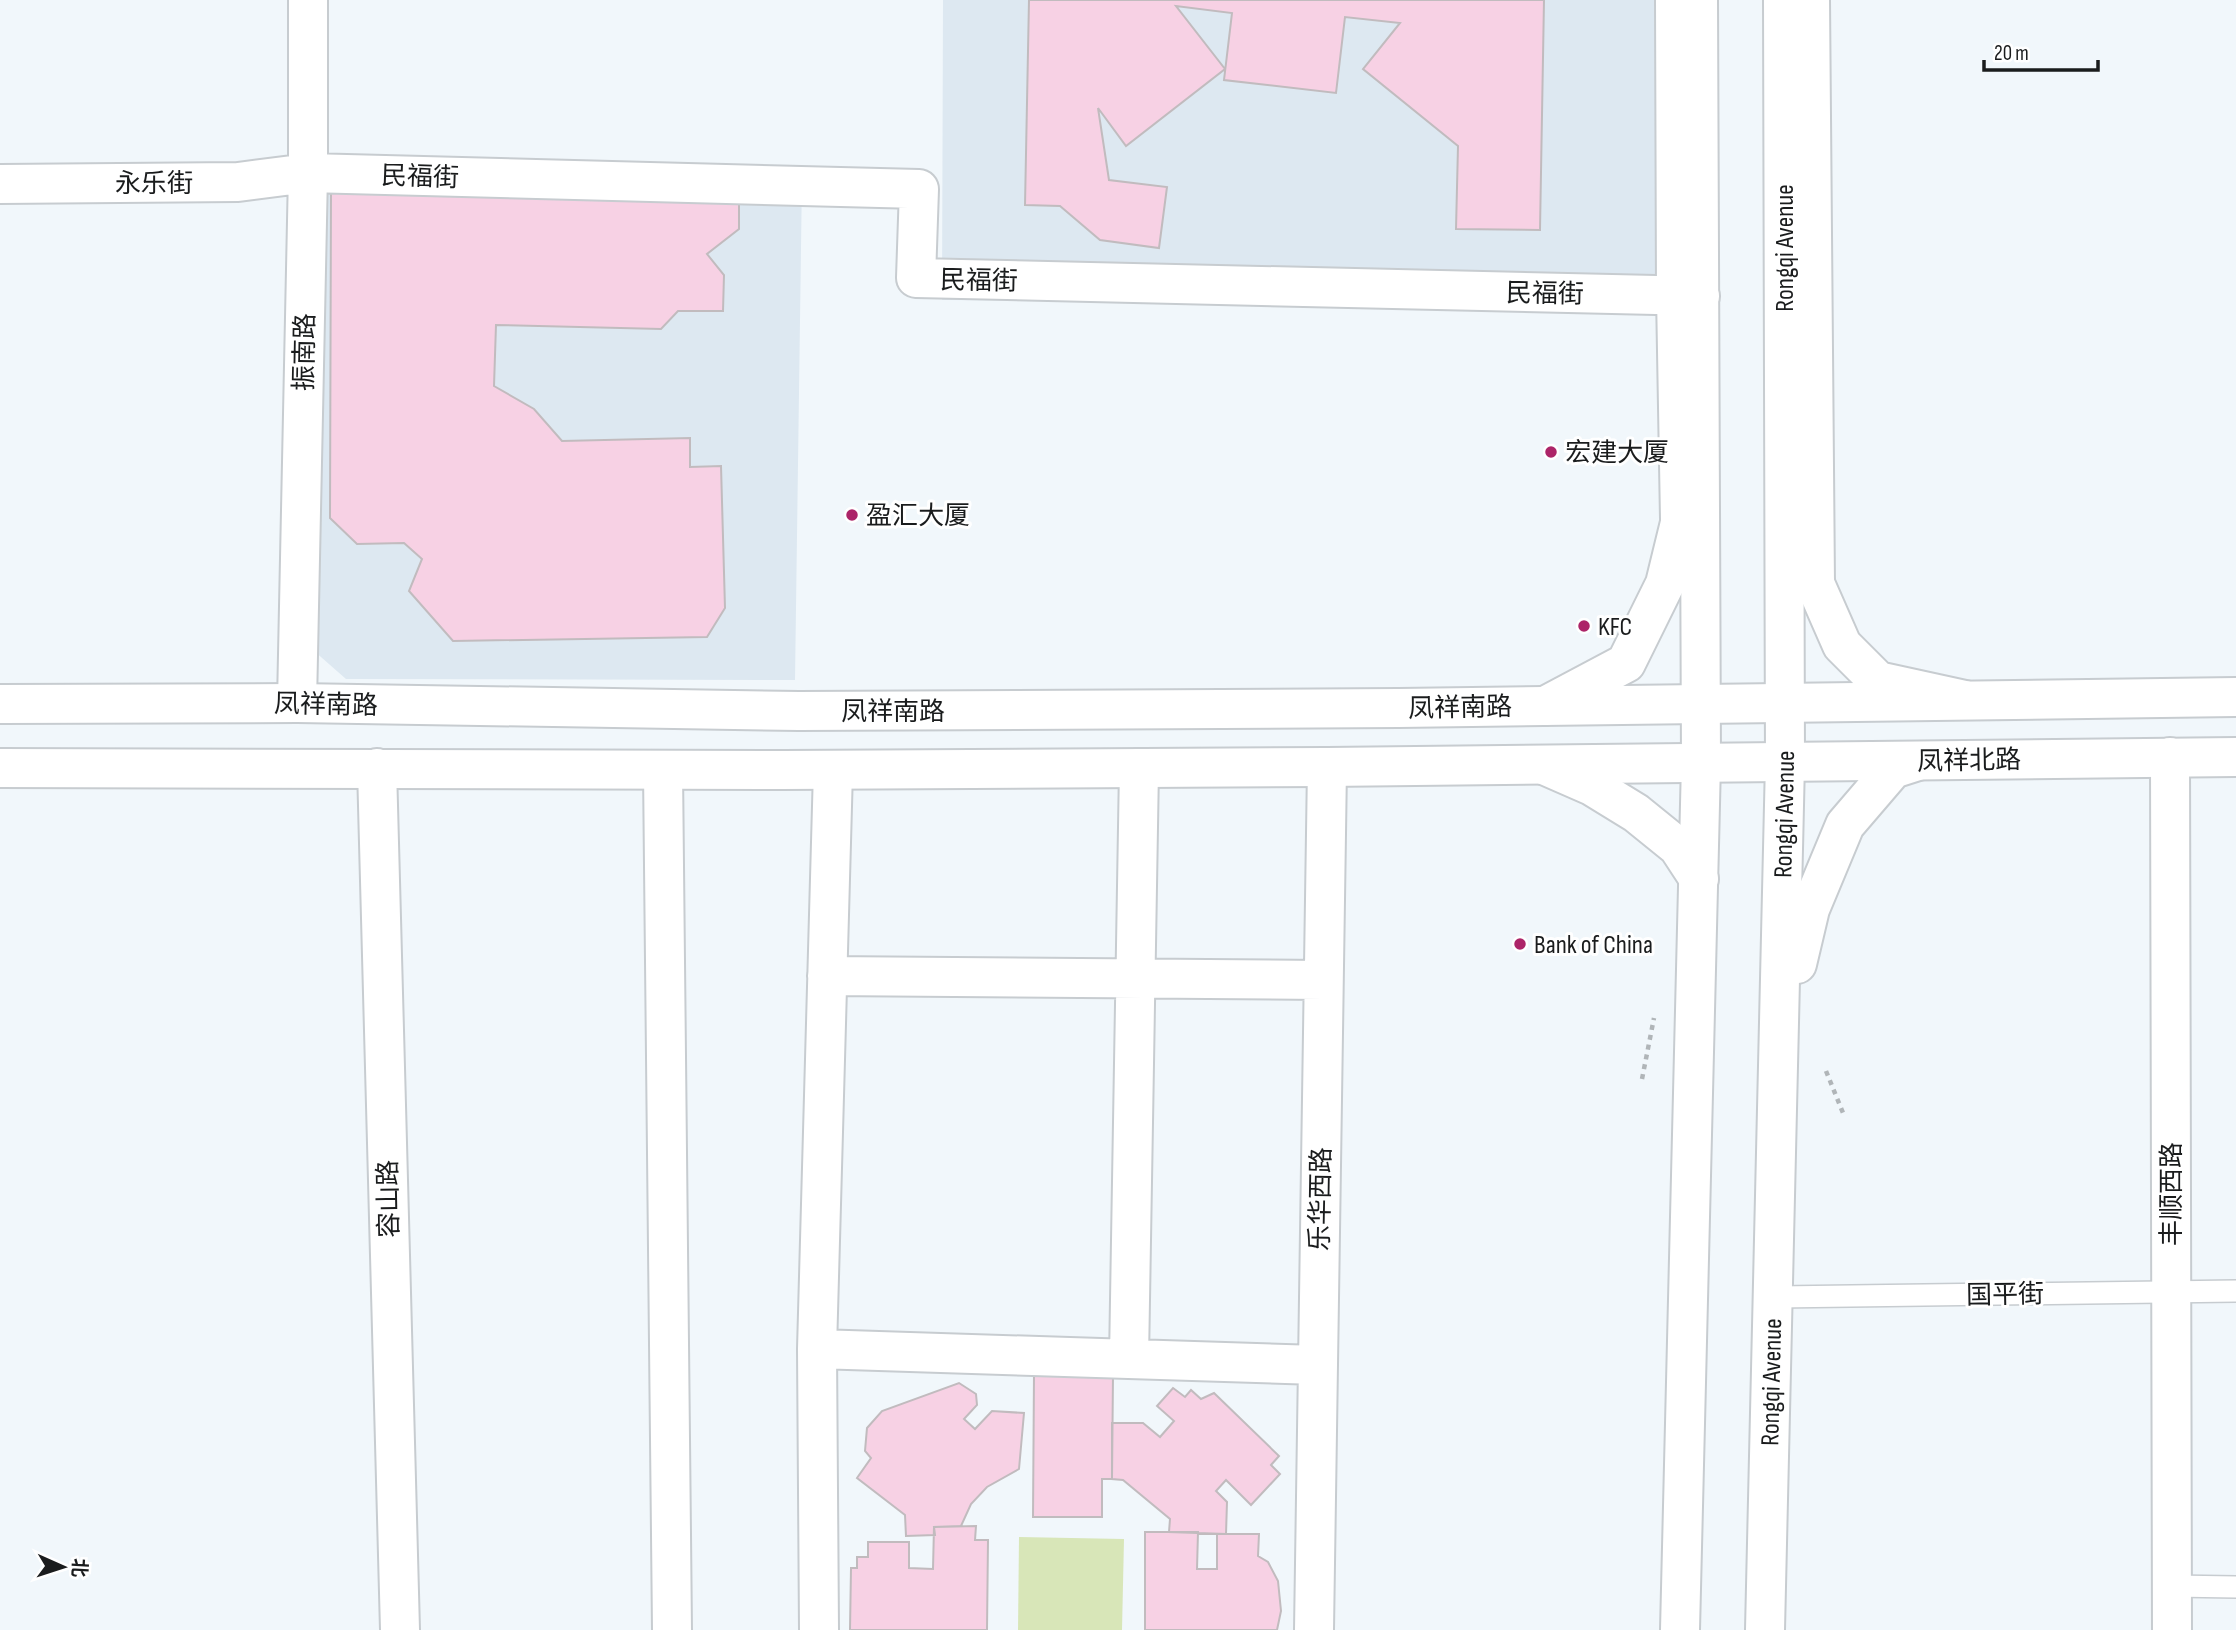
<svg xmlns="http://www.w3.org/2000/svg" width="2236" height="1630" font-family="'Sofia Sans Condensed','Noto Sans SC',sans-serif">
  <rect width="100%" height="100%" fill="#f1f7fb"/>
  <path fill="#dde8f1" d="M943,0H1659V302L942,300Z
    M324,164L802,177L795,680L346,679L313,650Z"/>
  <path fill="#d8e6b8" d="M1019,1537L1124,1539L1122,1630H1018Z"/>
  <path fill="#f7d1e4" stroke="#c1bbbe" stroke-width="2" d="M1029,0H1544L1540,230L1456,229L1458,146L1363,69L1400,23L1345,17L1336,93L1224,80L1232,13L1176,6L1225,69L1126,146L1098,108L1109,180L1167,187L1159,248L1100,240L1060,206L1025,205Z
    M331,187L739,189V229L707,254L724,275L723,311H678L661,329L496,325L494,386L534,409L562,441L690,438V467L721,466L725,608L707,637L453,641L409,591L422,559L404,543L357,544L330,518Z
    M1034,1374L1113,1375L1112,1479H1102V1517H1033Z
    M959,1383L976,1394L977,1405L964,1419L975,1429L992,1411L1024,1413L1019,1469L987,1487L971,1504L961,1526L934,1527L935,1535L906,1536L905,1515L857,1478L871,1458L865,1451L867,1428L882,1411Z
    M1173,1388L1185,1397L1191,1390L1201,1399L1214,1393L1279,1456L1271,1465L1280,1474L1251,1505L1226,1480L1216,1491L1227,1502L1226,1534L1169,1532L1170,1519L1123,1480L1112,1479V1423H1143L1160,1437L1174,1421L1157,1406Z
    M976,1526L975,1540H988L987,1630H850L851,1568H857V1557H868V1542H909V1568L933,1569L934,1527Z
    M1145,1532H1198L1197,1569H1217V1534H1259L1258,1556L1268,1562L1278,1581L1281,1611L1277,1630H1145Z"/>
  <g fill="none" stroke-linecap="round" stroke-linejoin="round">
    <defs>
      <path id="service" d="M1773,1297L2236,1291
        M2172,1586L2236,1587"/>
      <path id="minor" d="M0,184L238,182L308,173L919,189L916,278L1700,296
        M297,703L308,173V0
        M2170,757L2172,1630
        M377,768L400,1630
        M663,770L672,1630
        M827,976L1323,980
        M817,1349L833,770
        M1129,1359L1139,768
        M819,1630L817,1349L1317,1365
        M1314,1630L1327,767"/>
      <path id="tertiary" d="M1675,0L1676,295L1680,519
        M1810,0L1815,584
        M0,704L297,703L799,711L1399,708L2236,697
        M0,768L783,770L1327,767L2236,757"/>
      <g id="secondary">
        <path d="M1791,529L1842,645L1878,681L1965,700"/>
        <path d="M1545,706L1626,663L1665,584L1686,498"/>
        <path d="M1544,765L1592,786L1636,813L1678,847L1699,879"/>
        <path d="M1797,964L1810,909L1845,825L1893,769L1918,761"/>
        <path d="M1680,1630L1701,763L1698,0"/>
        <path id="s1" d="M1765,1630L1785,762L1783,0"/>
      </g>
    </defs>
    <use href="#service" stroke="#c7ccd0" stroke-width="24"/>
    <use href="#minor" stroke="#c7ccd0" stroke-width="42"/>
    <use href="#tertiary" stroke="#c7ccd0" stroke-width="42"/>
    <use href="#secondary" stroke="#c7ccd0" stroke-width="42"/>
    <path stroke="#b0b5b8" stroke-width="4.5" stroke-dasharray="5 5" stroke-linecap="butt" d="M1826,1071L1843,1113
      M1642,1079L1654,1018"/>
    <use href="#service" stroke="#fff" stroke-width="21"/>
    <use href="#minor" stroke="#fff" stroke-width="38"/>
    <use href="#tertiary" stroke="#fff" stroke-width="38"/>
    <use href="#secondary" stroke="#fff" stroke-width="38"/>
  </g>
  <g fill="#ac2468" stroke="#fff" stroke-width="2.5">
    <circle cx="1551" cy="452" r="7"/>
    <circle cx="852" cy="515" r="7"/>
    <circle cx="1584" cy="626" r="7"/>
    <circle cx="1520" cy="944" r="7"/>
  </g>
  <g text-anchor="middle" stroke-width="6" stroke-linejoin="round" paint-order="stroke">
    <g font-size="26" fill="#1a1c1d" stroke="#fff">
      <text transform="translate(420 176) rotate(2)" y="9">民福街</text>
      <text x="154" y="192">永乐街</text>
      <text transform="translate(1784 248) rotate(-90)" y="9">Rongqi Avenue</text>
      <text transform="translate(979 280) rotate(1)" y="9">民福街</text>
      <text transform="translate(1545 293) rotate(1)" y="9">民福街</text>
      <text transform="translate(304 352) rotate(-89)" y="9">振南路</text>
      <text transform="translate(326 704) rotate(1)" y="9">凤祥南路</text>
      <text transform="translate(1460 707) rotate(-1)" y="9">凤祥南路</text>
      <text x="893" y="720">凤祥南路</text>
      <text transform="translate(1969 760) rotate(-1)" y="9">凤祥北路</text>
      <text dy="9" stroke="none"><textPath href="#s1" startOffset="816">Rongqi Avenue</textPath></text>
      <text transform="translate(2171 1194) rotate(-90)" y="9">丰顺西路</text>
      <text transform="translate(388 1199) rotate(-91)" y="9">容山路</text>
      <text transform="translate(1320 1199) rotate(-89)" y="9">乐华西路</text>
      <text transform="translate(2005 1294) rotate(-1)" y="9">国平街</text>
      <text dy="9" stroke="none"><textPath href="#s1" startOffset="248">Rongqi Avenue</textPath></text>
    </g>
    <g font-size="26" fill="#1a1c1d" stroke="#fff" text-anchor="start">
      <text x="1565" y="461">宏建大厦</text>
      <text x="866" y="524">盈汇大厦</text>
      <text x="1598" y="635">KFC</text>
      <text x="1534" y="953">Bank of China</text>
    </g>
  </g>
  <g transform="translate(63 1567) rotate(93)" stroke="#ffffff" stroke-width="5" paint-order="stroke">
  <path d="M0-5L12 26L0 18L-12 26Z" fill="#1a1c1d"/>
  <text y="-10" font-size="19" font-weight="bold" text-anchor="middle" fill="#1a1c1d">北</text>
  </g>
  <path d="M1984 60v10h114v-10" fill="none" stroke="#1a1c1d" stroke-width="3.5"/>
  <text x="1994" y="60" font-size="21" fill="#1a1c1d" stroke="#ffffff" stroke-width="5" paint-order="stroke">20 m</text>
</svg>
